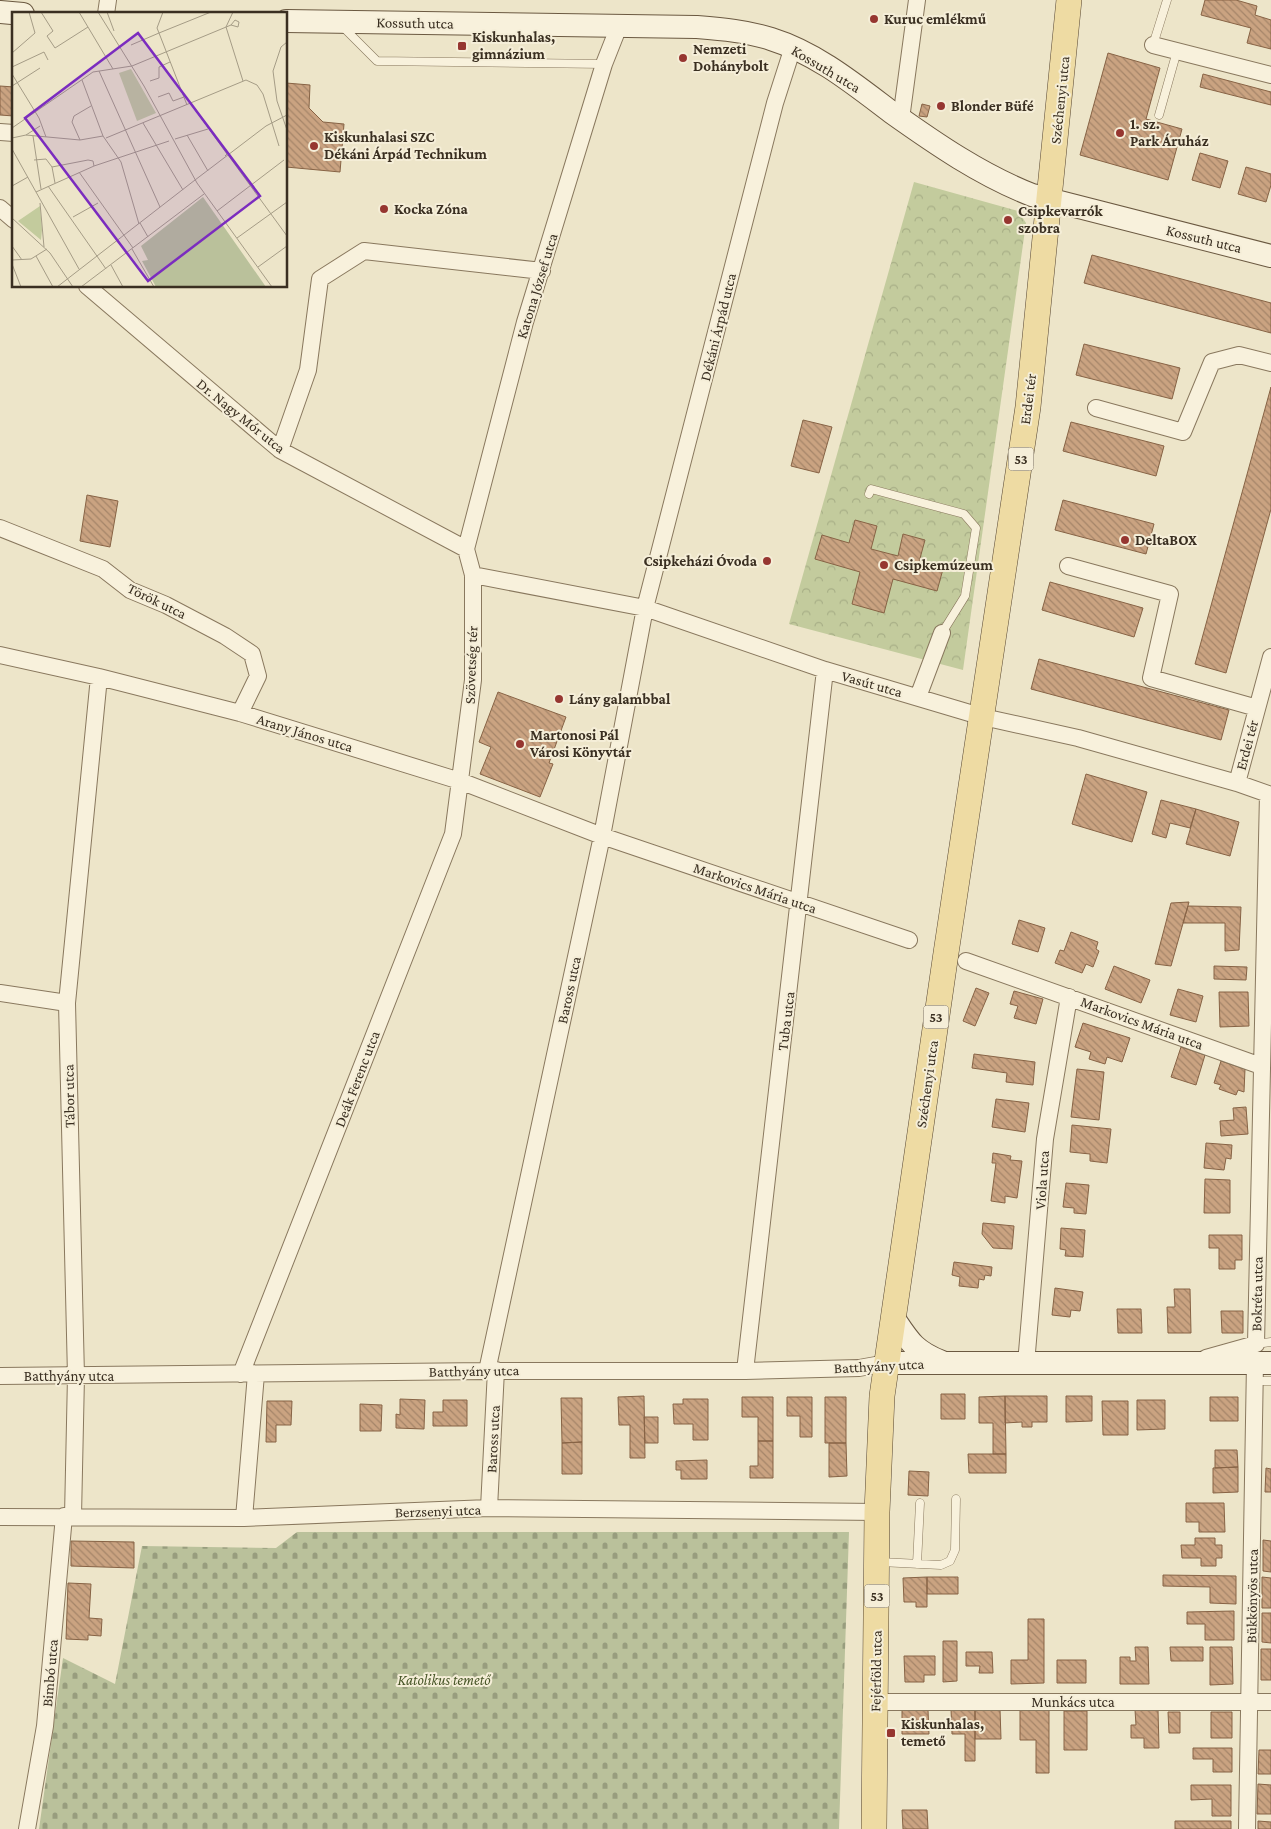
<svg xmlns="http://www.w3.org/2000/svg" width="1271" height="1829" font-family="'Crimson Pro',serif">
  <defs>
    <pattern id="cemetery-stones" width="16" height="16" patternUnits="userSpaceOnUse" patternTransform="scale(1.25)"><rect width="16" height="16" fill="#bac19b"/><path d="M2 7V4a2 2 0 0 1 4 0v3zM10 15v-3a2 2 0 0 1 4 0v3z" fill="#989d7e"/></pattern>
    <pattern id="park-crowns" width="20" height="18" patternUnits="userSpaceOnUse" patternTransform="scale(1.25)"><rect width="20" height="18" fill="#c3cb9d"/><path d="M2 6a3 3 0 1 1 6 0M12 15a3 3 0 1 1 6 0" fill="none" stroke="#a8af87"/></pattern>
    <pattern id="building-back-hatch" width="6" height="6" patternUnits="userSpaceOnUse" patternTransform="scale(1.25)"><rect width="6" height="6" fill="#caa381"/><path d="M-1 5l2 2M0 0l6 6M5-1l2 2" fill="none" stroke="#a58569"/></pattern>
  </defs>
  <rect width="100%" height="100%" fill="#ede5c9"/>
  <path fill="url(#cemetery-stones)" d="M297,1532H849L839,1829H39L63,1658L115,1684L142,1546L276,1548Z"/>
  <path fill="url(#park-crowns)" d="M914,182L1018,211L1026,223L963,670L789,624Z"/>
  <path fill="url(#building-back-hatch)" stroke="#876345" d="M1205,0H1236L1257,6L1255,15L1271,20V49L1247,43L1251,28L1201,15Z
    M1108,53L1160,68L1146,119L1182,129L1168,180L1080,155Z
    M1203,74L1271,92V105L1200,87Z
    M286,83L310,85L309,108L323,122L344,124L340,172L286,167Z
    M0,86L14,87V116L0,115Z
    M922,104L930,106L927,117L919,116Z
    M1200,153L1228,161L1220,188L1192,180Z
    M1246,167L1271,174V185L1266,202L1238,194Z
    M1092,255L1271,303V333L1084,283Z
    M1084,344L1180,368L1172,399L1076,375Z
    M1271,387V509L1226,673L1195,664Z
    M803,420L832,427L819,473L791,466Z
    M1071,422L1164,446L1156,476L1063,451Z
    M87,495L118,501L110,547L80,541Z
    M1063,500L1154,524L1146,554L1055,530Z
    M855,520L877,526L871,549L898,556L903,534L925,540L919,562L943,569L937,591L893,579L884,613L852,604L860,572L815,559L822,535L849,543Z
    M1050,582L1143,608L1134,637L1042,610Z
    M1039,659L1229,710L1221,740L1031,689Z
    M498,692L566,717L549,763L553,764L540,797L480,774L491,747L479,742Z
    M1086,774L1147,792L1132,842L1072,824Z
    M1161,800L1196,809L1190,828L1170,823L1166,838L1152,834Z
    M1196,809L1239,822L1230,856L1186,844Z
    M1189,902L1171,966L1155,964L1171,903Z
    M1188,906L1241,907L1239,950L1225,951V923H1183Z
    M1019,920L1045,928L1038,952L1012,944Z
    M1071,932L1098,942L1096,949L1099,951L1093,967L1086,964L1082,973L1055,963L1060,950L1064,951Z
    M1114,966L1150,980L1141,1003L1105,989Z
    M1214,966L1247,967L1246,980L1214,979Z
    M976,988L989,993L975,1026L963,1021Z
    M1178,989L1203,996L1196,1022L1170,1015Z
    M1014,991L1043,999L1036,1024L1014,1018L1018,1006L1010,1004Z
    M1219,992H1248L1249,1026L1220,1027Z
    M1083,1023L1130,1038L1122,1062L1107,1057L1105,1064L1089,1059L1091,1052L1075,1047Z
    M1181,1047L1205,1055L1196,1085L1171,1077Z
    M974,1054L1035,1062L1033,1085L1006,1082L1007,1073L972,1068Z
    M1221,1061L1245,1069L1244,1092L1238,1090L1236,1095L1219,1089L1221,1085L1214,1083Z
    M1077,1069L1104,1072L1099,1120L1071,1117Z
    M996,1099L1029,1103L1025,1132L992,1127Z
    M1246,1107L1248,1134L1221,1136L1220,1121L1234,1120L1233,1108Z
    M1072,1125L1111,1129L1107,1163L1090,1161V1154L1070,1152Z
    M1206,1143L1232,1145L1231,1159L1226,1158L1224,1170L1204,1168Z
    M993,1153L1011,1156L1010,1160L1022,1161L1017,1198L1005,1196V1203L991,1201L996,1163H992Z
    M1205,1179L1230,1180V1213H1204Z
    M1066,1183L1089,1185L1086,1214L1074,1213V1208L1063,1207Z
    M983,1223L1014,1226L1012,1249L993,1248L982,1234Z
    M1061,1228L1085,1230L1083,1257L1065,1256L1066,1250L1060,1249Z
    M1209,1235H1242V1260H1235V1269H1219V1248H1209Z
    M954,1262L992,1267L991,1276L985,1275L984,1280L979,1279L978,1288L959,1286L960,1277L952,1275Z
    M1055,1288L1083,1292L1080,1311L1071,1310L1070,1317L1052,1315Z
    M1174,1289H1190L1191,1333H1168L1167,1307H1175Z
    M1117,1309H1141L1142,1333H1118Z
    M1221,1311H1243V1333H1222Z
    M941,1394H965V1419H941Z
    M644,1396L645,1458H630V1425H619L618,1397Z
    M1005,1396H1047V1422H1032V1427H1022V1422L1005,1423Z
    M1005,1396L1006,1454H993V1423H979V1397Z
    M1066,1396H1092V1421L1066,1422Z
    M742,1397H773V1441H758V1417H742Z
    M787,1397H812V1437H800V1416H787Z
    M825,1397H846V1443H825Z
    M1210,1397H1238V1421H1210Z
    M561,1398H582V1442L562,1443Z
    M400,1399L425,1400L424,1429L396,1428V1414L400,1415Z
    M683,1399H708V1440H693V1424H674L673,1404H683Z
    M443,1400H467V1426H433V1412H443Z
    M1137,1400H1165V1429L1137,1430Z
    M267,1401H292L291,1425H276V1442H266Z
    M1102,1401H1128V1435H1103Z
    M360,1404L382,1405L381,1431H360Z
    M644,1417H658V1443H645Z
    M758,1441H773V1478H750V1466H758Z
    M582,1442V1474H562V1443Z
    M829,1443H846L847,1476L829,1477Z
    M1215,1450H1237L1238,1467L1215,1468Z
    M968,1454H1006V1473H969Z
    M707,1460V1479H681V1470H676V1461Z
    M1238,1467V1492L1213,1493V1468Z
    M1266,1468L1271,1469V1492H1265Z
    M909,1471L929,1472L928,1496L908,1495Z
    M1186,1503H1224L1225,1532H1199V1522H1186Z
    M1195,1538H1215V1545H1222V1558H1216V1566H1201V1558H1182L1181,1545H1195Z
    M1263,1540L1271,1541V1572L1263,1571Z
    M71,1541L134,1542V1568L71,1566Z
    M1163,1575L1236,1576V1604L1210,1603V1587L1163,1586Z
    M927,1577V1607H916V1602H904L903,1578Z
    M927,1577H958V1594H927Z
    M1262,1577L1271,1578V1608H1262Z
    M68,1583L91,1584L89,1618L102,1619L101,1636L88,1635V1640L66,1639Z
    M1234,1611V1640H1205V1624H1187V1612Z
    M1262,1613H1271V1643L1262,1642Z
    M1028,1619H1044V1683L1011,1684V1660H1028Z
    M943,1641H957V1681L943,1682Z
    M1135,1647H1148L1149,1684H1120V1657H1130V1661H1136Z
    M1170,1647H1203V1661H1171Z
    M1210,1647H1232L1233,1684L1210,1685Z
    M1261,1649H1271V1680H1261Z
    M966,1652H992L993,1673H979L980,1666H966Z
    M904,1656H935V1675H924V1682H905Z
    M1057,1660H1086V1683H1057Z
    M951,1709H975V1761H965V1734H952Z
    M975,1709H1000L1001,1739H975Z
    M902,1710H928L929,1734H902Z
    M1020,1710H1049V1773H1036V1740H1020Z
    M1135,1710H1158L1159,1748H1144V1738H1131V1725H1136Z
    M1064,1711H1087V1750H1064Z
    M1168,1712H1180V1733H1169Z
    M1211,1712H1232V1738H1211Z
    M1193,1748H1232V1772H1213V1759H1193Z
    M1259,1750H1271V1774H1258Z
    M1258,1784L1271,1785V1814H1257Z
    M1191,1785H1231V1816H1212V1799L1191,1800Z
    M902,1810H927L928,1829H903Z
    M1175,1821H1231V1829H1175Z
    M1258,1821L1271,1822V1829H1258Z"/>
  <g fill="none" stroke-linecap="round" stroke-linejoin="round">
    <defs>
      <path id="lane" d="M343,27L377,61L604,64
        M1153,45L1167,0
        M1159,115L1177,51
        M869,494L871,489L964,514L976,528L965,596L942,633
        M1256,1344L1271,1342
        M1255,1381H1271
        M880,1562L941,1565L950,1561L955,1550L956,1499
        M917,1564L920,1503"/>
      <path id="street" d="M106,14L108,0
        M1153,45L1271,75
        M901,119L917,0
        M0,132L14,133
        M0,208L14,220
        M87,286L280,450L466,549
        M1096,408L1183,432L1212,362L1239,355L1271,363
        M280,450L308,370L320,279L364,251L542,271
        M0,528L103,569L130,590L166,605L225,636L252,654L258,676L240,713
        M1068,566L1170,594L1151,678L1257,708
        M473,575L645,608L825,670L983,717L1078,738L1237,783L1271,795
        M0,655L99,677L240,713L460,781L602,836L909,940
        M918,697L942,633
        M1237,783L1271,657
        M966,961L1261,1066
        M0,993L67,1003
        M1206,1358L1256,1344L1268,794
        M1026,1364L1045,1139L1069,997
        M487,1371L602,836L645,608L775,103L793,47
        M745,1371L825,670
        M241,1374L453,834L473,680V575L466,549L525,322L604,64L619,26
        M0,1376L487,1371H745L859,1368L887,1363
        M489,1508L496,1370
        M73,1516L76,1376L67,1003L99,677
        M0,1517L244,1518L489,1508L877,1512
        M244,1518L256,1374
        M876,1702H1271
        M27,1829L45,1726L64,1516
        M1247,1829L1255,1363"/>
      <path id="secondary" d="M0,12L23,14
        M286,21L696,27C721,29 747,31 771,39C816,53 854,84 891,112C936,144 981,175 1032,195L1271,256
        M893,1317C909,1341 914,1351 942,1362
        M887,1363H1271"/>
      <path id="primary" d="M874,1829L877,1512L882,1396L946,953L1028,407L1069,0"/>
    </defs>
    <use href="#lane" stroke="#89785e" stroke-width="9"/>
    <use href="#street" stroke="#89785e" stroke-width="18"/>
    <use href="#secondary" stroke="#6b5941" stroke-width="24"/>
    <use href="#primary" stroke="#574632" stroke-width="26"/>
    <use href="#lane" stroke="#f8f1dc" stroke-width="8"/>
    <use href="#street" stroke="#f8f1dc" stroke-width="16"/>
    <use href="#secondary" stroke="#f8f1dc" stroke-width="22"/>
    <use href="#primary" stroke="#eedba3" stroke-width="25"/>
  </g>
  <g fill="#963630" stroke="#f5eed8" stroke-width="2">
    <circle cx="874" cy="19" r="5"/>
    <rect x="457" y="41" width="10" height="10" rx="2.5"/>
    <circle cx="683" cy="58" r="5"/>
    <circle cx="941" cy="106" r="5"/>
    <circle cx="1120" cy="133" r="5"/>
    <circle cx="314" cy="146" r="5"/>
    <circle cx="384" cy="209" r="5"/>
    <circle cx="1008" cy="220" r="5"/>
    <circle cx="1125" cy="540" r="5"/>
    <circle cx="767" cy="561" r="5"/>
    <circle cx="884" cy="565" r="5"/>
    <circle cx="559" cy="699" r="5"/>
    <circle cx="520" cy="744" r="5"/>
    <rect x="886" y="1728" width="10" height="10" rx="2.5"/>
  </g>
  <g text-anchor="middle" stroke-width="4" stroke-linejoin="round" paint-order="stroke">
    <g fill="#f5eed8" stroke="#726858" stroke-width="1">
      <rect x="1008.5" y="447.5" width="25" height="23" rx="4"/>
      <rect x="923.5" y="1005.5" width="25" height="23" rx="4"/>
      <rect x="864.5" y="1584.5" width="25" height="23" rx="4"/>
    </g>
    <g font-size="14" font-weight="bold" fill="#3a2f21">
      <text x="1021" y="464">53</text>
      <text x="936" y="1022">53</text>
      <text x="877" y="1601">53</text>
    </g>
    <g font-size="15" font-weight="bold" fill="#3a2f21" stroke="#f5eed8" text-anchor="start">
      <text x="884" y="24">Kuruc emlékmű</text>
      <text x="472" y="42">Kiskunhalas,<tspan x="472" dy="17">gimnázium</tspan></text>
      <text x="693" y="54">Nemzeti<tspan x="693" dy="17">Dohánybolt</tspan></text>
      <text x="951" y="111">Blonder Büfé</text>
      <text x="1130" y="129">1. sz.<tspan x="1130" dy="17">Park Áruház</tspan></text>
      <text x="324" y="142">Kiskunhalasi SZC<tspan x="324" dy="17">Dékáni Árpád Technikum</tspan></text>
      <text x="394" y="214">Kocka Zóna</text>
      <text x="1018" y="216">Csipkevarrók<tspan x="1018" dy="17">szobra</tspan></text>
      <text x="1135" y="545">DeltaBOX</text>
      <text x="757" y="566" text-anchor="end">Csipkeházi Óvoda</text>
      <text x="894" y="570">Csipkemúzeum</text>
      <text x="569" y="704">Lány galambbal</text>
      <text x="530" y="740">Martonosi Pál<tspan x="530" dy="17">Városi Könyvtár</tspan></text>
      <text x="901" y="1729">Kiskunhalas,<tspan x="901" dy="17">temető</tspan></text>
    </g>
    <g font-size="15" fill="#3a2f21" stroke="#f5eed8">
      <text transform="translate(415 23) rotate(1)" y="5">Kossuth utca</text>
      <text transform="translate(826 69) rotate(31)" y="5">Kossuth utca</text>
      <text transform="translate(1060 100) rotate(-84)" y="5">Széchenyi utca</text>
      <text transform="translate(1204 239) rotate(14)" y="5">Kossuth utca</text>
      <text transform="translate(537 286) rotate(-73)" y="5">Katona József utca</text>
      <text transform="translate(718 327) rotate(-76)" y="5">Dékáni Árpád utca</text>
      <text transform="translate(1028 399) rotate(-83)" y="5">Erdei tér</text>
      <text transform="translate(241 416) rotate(39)" y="5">Dr. Nagy Mór utca</text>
      <text transform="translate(157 601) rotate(26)" y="5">Török utca</text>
      <text transform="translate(471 665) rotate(-88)" y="5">Szövetség tér</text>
      <text transform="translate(872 684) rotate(16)" y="5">Vasút utca</text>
      <text transform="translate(305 733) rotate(17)" y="5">Arany János utca</text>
      <text transform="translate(1247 745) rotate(-75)" y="5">Erdei tér</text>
      <text transform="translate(755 888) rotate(19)" y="5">Markovics Mária utca</text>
      <text transform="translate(569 990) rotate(-78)" y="5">Baross utca</text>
      <text transform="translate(786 1021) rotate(-83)" y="5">Tuba utca</text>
      <text transform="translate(1142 1023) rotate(20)" y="5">Markovics Mária utca</text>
      <text transform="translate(357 1079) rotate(-69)" y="5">Deák Ferenc utca</text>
      <text transform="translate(927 1084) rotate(-82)" y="5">Széchenyi utca</text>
      <text transform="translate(69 1096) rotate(-91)" y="5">Tábor utca</text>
      <text transform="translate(1042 1180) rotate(-86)" y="5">Viola utca</text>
      <text transform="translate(1257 1294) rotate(-89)" y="5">Bokréta utca</text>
      <text transform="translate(879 1366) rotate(-3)" y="5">Batthyány utca</text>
      <text transform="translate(474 1371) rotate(-1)" y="5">Batthyány utca</text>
      <text x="69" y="1381">Batthyány utca</text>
      <text transform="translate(493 1439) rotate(-87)" y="5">Baross utca</text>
      <text transform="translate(438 1511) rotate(-2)" y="5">Berzsenyi utca</text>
      <text transform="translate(1252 1596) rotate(-89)" y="5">Bükkönyös utca</text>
      <text transform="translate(876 1671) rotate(-89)" y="5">Fejérföld utca</text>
      <text transform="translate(50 1673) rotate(-85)" y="5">Bimbó utca</text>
      <text x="1073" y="1707">Munkács utca</text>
    </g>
    <g font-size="15" font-style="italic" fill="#485628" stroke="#f5eed8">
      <text x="444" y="1685">Katolikus temető</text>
    </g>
  </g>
  <g transform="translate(12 12)">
    <rect width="275" height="275" fill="#ede5c9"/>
    <path d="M191,185L254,275H144L130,249L136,248L129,234Z" fill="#bac19b"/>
    <path d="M119,57L144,101L125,109L107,61ZM28,194L30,218L29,228L6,209Z" fill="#c3cb9d"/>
    <path fill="none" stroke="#a59c86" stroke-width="1" d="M29,0L41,19L35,24L43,36L76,15M67,0L101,57M86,0L132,74L185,171L260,275M95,0L102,19M151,0L145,16L147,21L199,0M214,15L231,69M214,15L221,0M275,30L269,35L261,59L265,89L275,118M119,33L147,21L175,93M0,41L23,21L17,0M120,54L219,13L223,8L227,10L226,15L219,13M0,55L32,40L36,48M87,59L148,195M0,62L27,106L34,125M70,68L91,124L109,150L127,212M234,68L245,73L251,82L267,134M138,69L147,66V55L158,50M0,74L28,56M146,85L157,81L161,89L172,85M179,92L215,142L213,144M131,111L171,178M0,116L81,60L120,54M14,123L28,114M175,123L196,159M21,124L29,177M0,126L14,123L68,128L91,124M94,126L234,68M163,127L196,117M68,128L60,110L62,104L79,94M0,137L67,257M216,143L275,224M22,148L34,147L40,155L43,171M40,155L76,148L81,149L82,154M67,160L121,236M183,168L254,114L275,103M0,174L16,165M36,174L94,257M24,180L82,154L157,129M28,191L32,235M205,199L272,148M61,205L86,191M0,206L38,241L61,275M128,211L136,225M225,226L275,190M0,234L10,248M120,237L142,275M24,244L41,275M0,248L19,247L35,237M0,252L9,275M99,253L111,275M246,255L275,234M45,275L183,168M69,275L192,182"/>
    <path fill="#7b2cbf" fill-opacity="0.15" stroke="#7b2cbf" stroke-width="2.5" d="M126,21L248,184L136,269L13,106Z"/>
    <rect width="275" height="275" fill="none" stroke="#3a2f21" stroke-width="2.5"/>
  </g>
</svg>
